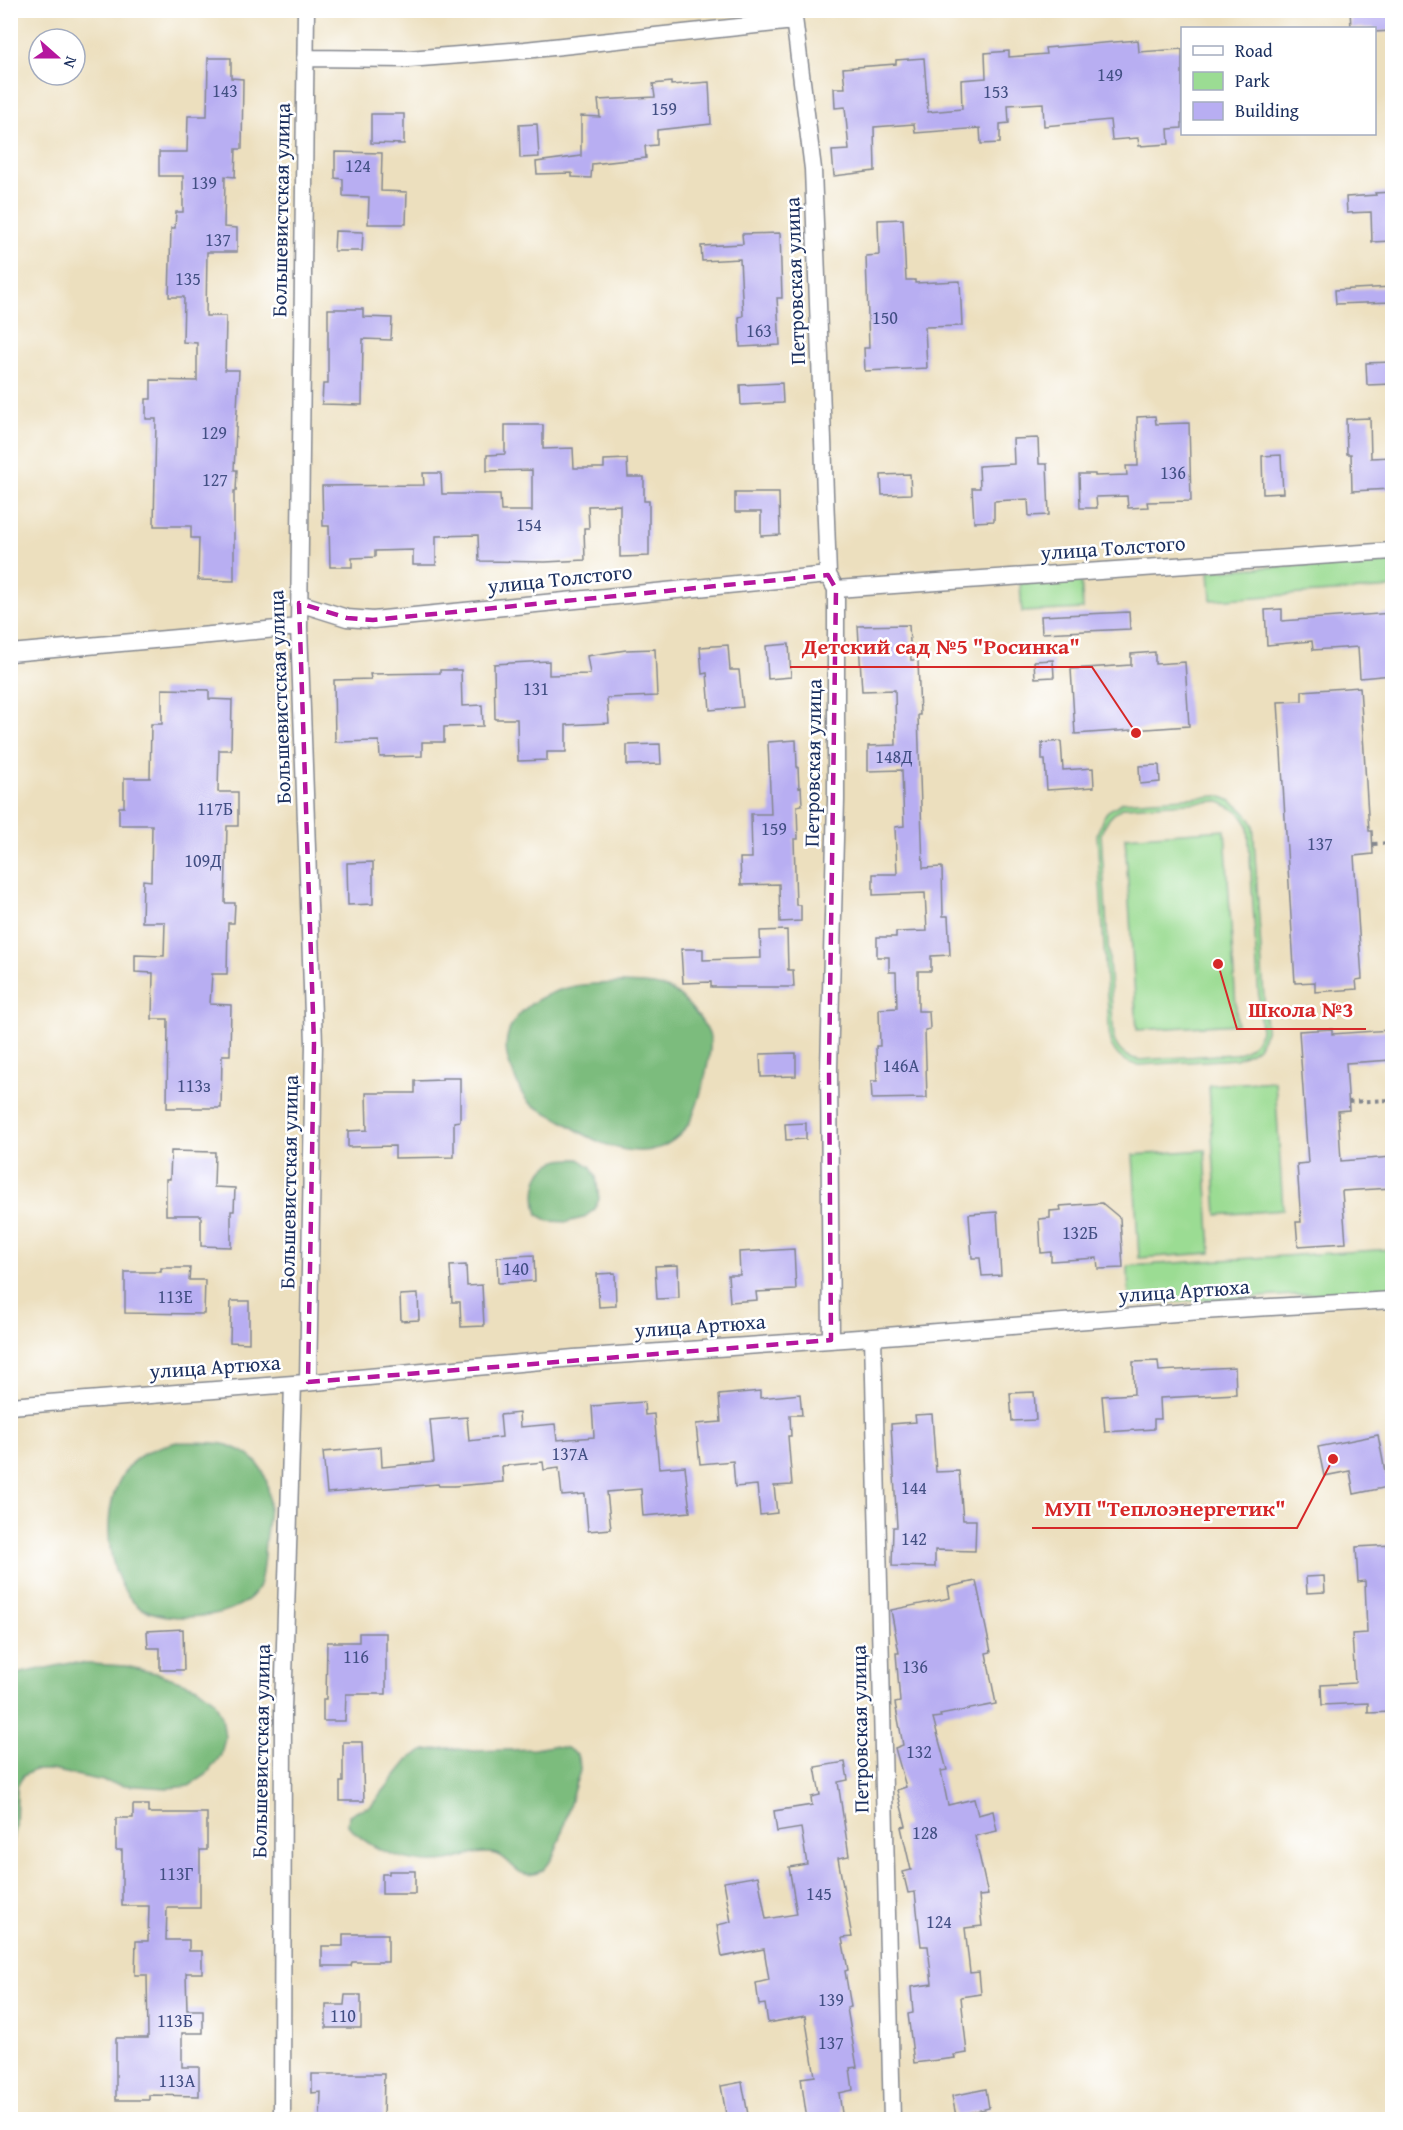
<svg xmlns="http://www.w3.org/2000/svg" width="1403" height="2130" font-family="'Gentium Book Plus',serif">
  <rect width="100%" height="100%" fill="#fff"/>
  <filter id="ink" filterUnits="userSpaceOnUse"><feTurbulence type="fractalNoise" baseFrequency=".0167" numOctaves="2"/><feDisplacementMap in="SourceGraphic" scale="12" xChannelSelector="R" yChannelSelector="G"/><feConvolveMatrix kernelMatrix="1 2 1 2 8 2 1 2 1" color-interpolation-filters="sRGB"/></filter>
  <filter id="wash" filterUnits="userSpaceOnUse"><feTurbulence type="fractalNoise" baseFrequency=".008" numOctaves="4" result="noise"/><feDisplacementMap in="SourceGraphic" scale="24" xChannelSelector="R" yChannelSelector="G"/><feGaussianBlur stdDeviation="1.35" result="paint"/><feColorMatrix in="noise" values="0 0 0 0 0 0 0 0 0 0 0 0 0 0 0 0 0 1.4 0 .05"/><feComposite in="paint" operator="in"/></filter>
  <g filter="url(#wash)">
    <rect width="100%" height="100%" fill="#ecdfbe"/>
    <path fill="#9bdc93" stroke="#5b8678" stroke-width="1.5" fill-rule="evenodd" d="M1392,559V588L1211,600L1209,571Z
      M1081,579L1083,609L1022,612L1020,583Z
      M1219,796C1235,801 1245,810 1253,824L1266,1031L1258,1047L1251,1052L1236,1059L1140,1065C1124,1063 1116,1056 1110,1042L1097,834L1103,818L1108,811L1123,802ZM1218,801L1239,812L1248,825L1261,1031C1256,1044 1248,1051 1235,1054L1140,1060C1127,1058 1119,1053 1114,1040L1101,834C1105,821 1112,813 1124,807Z
      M1225,830L1237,1024L1137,1030L1125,837Z
      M1275,1081L1283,1210L1217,1215L1209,1085Z
      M1205,1150L1211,1253L1139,1258L1133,1155Z
      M1392,1249V1289L1129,1305L1128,1266Z"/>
    <path fill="#7cbc7d" stroke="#4c766e" stroke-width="1.5" d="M621,983C637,984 656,983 670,990C682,995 708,1025 710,1038C712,1057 698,1109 688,1125C678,1140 660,1151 642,1151C614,1152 589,1138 567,1124C555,1116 542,1111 531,1104C521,1097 516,1079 511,1068C493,1026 529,998 567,988C584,983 603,984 621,983Z
      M579,1159L591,1167L596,1177L599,1199L595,1209L583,1218L567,1222L549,1221L538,1215C532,1193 534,1167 560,1160C566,1159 573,1159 579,1159Z
      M177,1442C192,1443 212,1441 227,1445C277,1460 271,1499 265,1541C264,1554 263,1585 254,1594C233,1619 167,1624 139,1607C132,1603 123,1589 120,1582C104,1548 104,1496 129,1466C140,1452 161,1446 177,1442Z
      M71,1663L126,1666L159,1674L197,1687L214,1700L222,1717L225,1737L221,1755L206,1775L189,1786L168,1788L122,1785L52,1770H34L23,1776L17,1787L16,1829L11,1848V1675Z
      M552,1746L567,1748L577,1755C578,1759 580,1764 580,1769C580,1774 576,1780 575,1786C568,1807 560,1852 546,1867C544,1870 537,1873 534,1874C515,1878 511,1858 496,1854C478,1850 463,1858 447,1861C413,1866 369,1851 348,1825L349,1815L358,1810L371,1806L411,1757L426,1750L449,1748L474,1751L534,1749Z"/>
    <g id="blocks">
      <path fill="#b8aef2" d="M1350,10H1392V31L1374,32V28H1351Z
        M1138,40L1139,52L1182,49V128L1168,129L1169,144L1139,146L1138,138L1112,140L1110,120L1044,126L1043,103L1008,105L1009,123L1000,124V143L981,144L980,128L915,133L914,124L874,127L875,171L834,176L832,151L849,150L845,107L835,108L834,88H845L843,68L896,64V60L924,58L928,112L962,109L961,80L986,78L985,53L1009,51V57L1046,54L1045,48Z
        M208,58H231V78L243,79L242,149H236L235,177L225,176L224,227L237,228V252H207L206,316H226L225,370H239L234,470H237L236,491H234V581L198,580L199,538H191V526H154L156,419H146V399H151V380L197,381V343L183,342L184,297H169L171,228H175L176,212H183V176H159V152H187L188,116H207Z
        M671,82V85L709,82L711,124L657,130V145L645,146L646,158L592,164L591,178L572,177V173L537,174L536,162L581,156V116L600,117L598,100L655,97L653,84Z
        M371,114H404V144L371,143Z
        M537,124L539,157L520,158L519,125Z
        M335,152L382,153L381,191L407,192L406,224H368L369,197L343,196V179L335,178Z
        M1392,192V208H1390L1392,241L1372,242L1371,212L1347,213L1346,197L1376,195L1375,193Z
        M903,219L906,280H915V283L960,281L962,326L925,327L927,368L865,371L864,348H869L866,256L879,255L878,220Z
        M335,231L363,232L362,251H334Z
        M780,233L782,298H777L780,345L740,347L739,317L743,316L740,259L702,261L701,246L743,244L742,234Z
        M1392,287V302L1336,304L1335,290Z
        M328,309H363V317L392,318L391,340L363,339L362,405L322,404L323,384H328Z
        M1392,362V384L1367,385L1366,363Z
        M782,383L783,403L741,405L740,385Z
        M1155,416L1156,424L1189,423L1191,501L1147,502L1148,507L1128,508L1127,496L1096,497L1097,508H1080L1079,474H1095V476L1127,475L1126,466H1138L1137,417Z
        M1370,418L1371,458L1392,457V489L1352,491L1351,454H1347L1346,419Z
        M505,425H543V449L573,448L574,468H604V460L627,459L628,477H644V501H649V556L620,557V505L588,506L589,528H584L585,560L545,562L479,561L478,535L436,536V565H413V550L375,551V557L352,558V567H330L329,526H323L322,486L424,485L423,473H441L442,494H500L501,511H532V470L487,471V455L505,454Z
        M1038,438L1039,464H1047L1049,515L1029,516L1028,499L994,501V521L974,522L972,488H980L979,466L1014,464L1013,439Z
        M1281,455L1283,493L1263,494L1262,456Z
        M910,474L911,494L882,495L881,475Z
        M735,493H779L780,535L761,536V512H735Z
        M1282,609V621L1392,613V675L1360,678L1358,647L1313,650L1312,641L1267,645L1265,610Z
        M1129,612L1130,629L1042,633L1041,616Z
        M909,625L911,660H918L920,715H918L923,868L942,867L943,916H948L950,955L931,956V971H918V1011H929L930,1029L925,1030L927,1098L872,1099L871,1081H877L876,1046H880L879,1009L897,1008L896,972H889V957H877V937H896V932L927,931L925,893L873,895V874H897L895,827L904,826L902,770L868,771V746L896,745L895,690L862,691L858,626Z
        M789,644L791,677L768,679L766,646Z
        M728,645L730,670H739L743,707L710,710L707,673L702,674L700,647Z
        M655,649L657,696L607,698L609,723L566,725V752H547V760L518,761L517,719H495L494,664L549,661V675L590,674L587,656L626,650Z
        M1155,652V664L1185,662L1189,726L1075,734L1071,669L1131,665V654Z
        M1053,660L1054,677L1035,678L1034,661Z
        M440,670H461L462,706L482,705L483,726L444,727V742H422V756L380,757L379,741L335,742L334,680L371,679L370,674L440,673Z
        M1360,687L1369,831H1372L1373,854L1354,856L1362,979L1356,980L1357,989L1315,992V982L1295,983L1278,702L1302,701V691Z
        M162,689L209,690V699L232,700L231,750H219L218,792H238V826H227L225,903H235L234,923H228L227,974H212L210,1004L231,1005L230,1055H222L221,1108H167L168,1019H152L153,973L135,972V955L164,956L165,922H142L143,880L151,881L152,825H119V807H124V778H150L151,724H162Z
        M796,740L797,767H798L799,788L801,787L802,805L797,806L798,839H794L796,905H801V921L780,922L779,884L741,885L740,858H752L751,814H771L768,742Z
        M1061,741L1063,770L1093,768L1094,787L1047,790L1045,760H1042V743Z
        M660,744L661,764L627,765V745Z
        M1159,765L1160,782L1140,784L1139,766Z
        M373,862V904L348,905L347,863Z
        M787,930L788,970H793L794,987H711V982L683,983L681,949H703V960L761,958L760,931Z
        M1332,1029V1034L1390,1030L1392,1060L1346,1063L1349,1110L1338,1111L1341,1161L1392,1157V1188L1342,1191L1346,1243L1298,1246L1296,1222H1301L1297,1164L1308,1163L1299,1031Z
        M796,1053V1076L761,1077L760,1054Z
        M442,1078H460V1121L454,1122V1157L395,1158V1146L348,1147V1131L367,1130L366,1093H415V1081L442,1080Z
        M806,1123V1139L786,1140L785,1124Z
        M171,1151L215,1152L214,1187L235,1188L234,1211H231V1247L201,1246V1215H166V1179H170Z
        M1102,1203L1120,1218L1123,1268L1098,1269L1097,1258L1051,1261V1252L1041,1253L1039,1219L1050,1218V1211L1061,1210L1060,1206Z
        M997,1212L1001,1275L982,1276L980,1258H972L969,1214Z
        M794,1249L796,1290L756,1292L757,1300L730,1302L728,1275H740L739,1252Z
        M534,1255L535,1281L498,1283L497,1257Z
        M466,1265L467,1286L482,1285L484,1326L461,1327L460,1302H452L450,1266Z
        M678,1265L679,1298L657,1299L655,1266Z
        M161,1268H190L189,1280H205L204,1314L125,1313V1272H161Z
        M615,1273L616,1306L599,1307L597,1274Z
        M418,1294L419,1320L401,1321L400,1295Z
        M231,1301H249V1343L230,1342Z
        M1158,1361L1159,1371L1235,1367L1236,1394L1160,1398L1161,1419H1154V1429L1105,1432L1102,1396L1134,1394L1133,1362Z
        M760,1391V1398L800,1394L802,1415H790L791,1436H788L792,1485L774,1486L777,1513L760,1515L757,1485L735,1487L733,1461L700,1464L696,1424L721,1422L719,1395Z
        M1034,1392L1036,1420L1012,1421L1010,1393Z
        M644,1402L645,1415L654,1414L659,1468L685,1466L690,1512L643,1516L641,1489L607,1492L611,1529L588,1531L585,1494L562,1496L559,1468L544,1470L543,1462L502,1466L503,1482L454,1486H439L438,1484L400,1487L327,1493L323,1452L381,1447L382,1467L434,1462L430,1420L467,1417L469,1441L502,1437L500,1415L519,1413L520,1427L555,1424L557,1440L594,1437L592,1406Z
        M932,1414L936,1472L959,1471L963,1520H976L975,1551L935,1550V1567L892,1566L893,1527H897L891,1424L916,1422L915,1415Z
        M1378,1435L1388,1487L1354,1494L1350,1471L1324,1476L1318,1447Z
        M1392,1545V1712L1368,1713V1703L1322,1705L1321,1685L1355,1683L1352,1634L1367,1633L1365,1581L1358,1582L1356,1547Z
        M1324,1576L1325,1592L1307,1593L1306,1577Z
        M976,1581L991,1652L986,1653L996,1704L940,1715L941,1717L933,1718L947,1770L941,1771L948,1805L974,1799L978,1815L993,1811L997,1831L975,1836L988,1895L979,1896L982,1926L965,1928L970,1973L979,1972L981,1994L961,1997L967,2053L954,2055L955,2058L914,2063L908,2014L913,2013L911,1987L932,1984L928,1946H921L915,1892L908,1893L903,1872L911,1870L901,1827L906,1826L897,1790L906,1787L895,1748L903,1745L895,1703L900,1702L896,1653H899L891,1610L950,1598L948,1587Z
        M183,1629L184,1670H160V1648H148L147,1631Z
        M359,1633H386V1694H346L345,1721H323V1699H326L327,1642H359Z
        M343,1742H362L364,1801H340V1782H343Z
        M845,1762L848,1780L838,1782L849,1856L838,1858L852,1937L842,1938L848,1970L845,1971L851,2007L847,2008L857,2067L850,2068L853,2090L839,2093L843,2120H807L801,2078L815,2076L805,2016L768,2023L765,2004L759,2005L756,1983L769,1980L764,1949L722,1957L717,1925L731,1922L724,1882L758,1876L766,1919L797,1914L789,1867L807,1864L801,1828L777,1832L774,1811L812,1805L811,1797L820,1795L815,1767Z
        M133,1805H148V1813H207V1850H200V1908H167L166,1940H189V1951H202V1973H186L187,2010H203V2033H182V2067H199V2096L149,2095V2100H116V2038H148L147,1975H135L136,1941H148L149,1906H122V1850H116V1818H133Z
        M389,1871H415V1894H382V1874H389Z
        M343,1934H388V1962H352L351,1966H322V1946H343Z
        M345,1995H361V2028H326V2005H344Z
        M312,2074H384L383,2120H320L321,2092L312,2093Z
        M742,2082L749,2120H727L721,2086Z
        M986,2089L989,2108L956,2116L952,2096Z"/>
    </g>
  </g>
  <g filter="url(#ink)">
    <use href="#blocks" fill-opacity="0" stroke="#84878e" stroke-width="1.5"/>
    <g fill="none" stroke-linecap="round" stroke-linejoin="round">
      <defs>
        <path id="minor" d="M306,10L299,627L314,1043L308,1382
          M793,10L813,169L828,575L836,589V800L829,1069L831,1340
          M305,58L408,59L525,50L794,21
          M836,589L1392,551
          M299,603L347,618L373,620L828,575
          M10,653L299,627
          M873,1337L892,2120
          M10,1406L293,1384L574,1358L873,1337L1201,1311L1392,1300
          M282,2120L283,1710L293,1384"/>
      </defs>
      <use href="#minor" stroke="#84878e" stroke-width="19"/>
      <path stroke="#84878e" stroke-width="4" stroke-dasharray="4.5 4.5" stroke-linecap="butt" d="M1373,844L1392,843
        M1348,1102L1392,1100"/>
      <use href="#minor" stroke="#fff" stroke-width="16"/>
    </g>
  </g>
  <path fill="none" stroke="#b5179e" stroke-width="4.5" stroke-dasharray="12 8" stroke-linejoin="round" d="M828,575L836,589L829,1069L831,1340L308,1382L314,1043L299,603L347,618L373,620Z"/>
  <g text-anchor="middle" stroke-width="5" stroke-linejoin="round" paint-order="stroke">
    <g font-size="18" fill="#424f83">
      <text x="1110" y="81">149</text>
      <text x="225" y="97">143</text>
      <text x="996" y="98">153</text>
      <text x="664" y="115">159</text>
      <text x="358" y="172">124</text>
      <text x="204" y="189">139</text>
      <text x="218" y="246">137</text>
      <text x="188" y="285">135</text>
      <text x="885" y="324">150</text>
      <text x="759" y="337">163</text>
      <text x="214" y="439">129</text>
      <text x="1173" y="479">136</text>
      <text x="215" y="486">127</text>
      <text x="529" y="531">154</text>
      <text x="536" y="695">131</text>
      <text x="894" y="763">148Д</text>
      <text x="215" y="815">117Б</text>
      <text x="774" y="835">159</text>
      <text x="1320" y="850">137</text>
      <text x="203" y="867">109Д</text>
      <text x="901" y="1072">146А</text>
      <text x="194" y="1092">113з</text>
      <text x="1080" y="1239">132Б</text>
      <text x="516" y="1275">140</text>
      <text x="175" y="1303">113Е</text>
      <text x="570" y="1460">137А</text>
      <text x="914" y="1494">144</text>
      <text x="914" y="1545">142</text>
      <text x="356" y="1663">116</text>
      <text x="915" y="1673">136</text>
      <text x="919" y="1758">132</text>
      <text x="925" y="1839">128</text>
      <text x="176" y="1880">113Г</text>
      <text x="819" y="1900">145</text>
      <text x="939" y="1928">124</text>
      <text x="831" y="2006">139</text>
      <text x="343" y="2022">110</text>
      <text x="175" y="2027">113Б</text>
      <text x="831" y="2049">137</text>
      <text x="177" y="2087">113А</text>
    </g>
    <g font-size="21" fill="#1b2f5e" stroke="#fff">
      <text transform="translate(281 210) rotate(-89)" y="7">Большевистская улица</text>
      <text transform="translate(795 281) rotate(-92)" y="7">Петровская улица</text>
      <text transform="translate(1113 548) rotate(-4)" y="7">улица Толстого</text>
      <text transform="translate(560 579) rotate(-6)" y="7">улица Толстого</text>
      <text transform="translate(280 697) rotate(-92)" y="7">Большевистская улица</text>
      <text transform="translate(813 763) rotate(-89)" y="7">Петровская улица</text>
      <text transform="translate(289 1182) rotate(-89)" y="7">Большевистская улица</text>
      <text transform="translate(1184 1291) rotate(-4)" y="7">улица Артюха</text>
      <text transform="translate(700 1326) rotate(-4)" y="7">улица Артюха</text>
      <text transform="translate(215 1367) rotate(-4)" y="7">улица Артюха</text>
      <text transform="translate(860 1729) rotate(-91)" y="7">Петровская улица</text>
      <text transform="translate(261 1751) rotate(-89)" y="7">Большевистская улица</text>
    </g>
  </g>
  <path fill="none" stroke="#d62828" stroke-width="2" d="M1136 733L1092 667H790M1218 964L1237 1029H1366M1333 1459L1297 1528H1032"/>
  <g fill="#d62828" stroke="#fff" stroke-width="2">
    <circle cx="1136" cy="733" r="6"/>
    <circle cx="1218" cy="964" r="6"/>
    <circle cx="1333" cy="1459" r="6"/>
  </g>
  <g font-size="22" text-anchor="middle" font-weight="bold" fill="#d62828" stroke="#fff" stroke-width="5" stroke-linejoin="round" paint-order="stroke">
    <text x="941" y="654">Детский сад №5 "Росинка"</text>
    <text x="1301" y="1017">Школа №3</text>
    <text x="1165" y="1516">МУП "Теплоэнергетик"</text>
  </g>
  <rect width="1403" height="2130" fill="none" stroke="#fff" stroke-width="36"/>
  <rect x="1181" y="27" width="195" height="108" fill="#ffffff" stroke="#a4acbf" stroke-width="1.5"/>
  <rect x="1193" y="46" width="30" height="9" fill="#ffffff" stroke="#a4acbf" stroke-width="1.5"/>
  <text x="1235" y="57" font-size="18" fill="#1b2f5e">Road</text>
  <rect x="1193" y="72" width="30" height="18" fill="#9bdc93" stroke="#a4acbf" stroke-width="1.5"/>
  <text x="1235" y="87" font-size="18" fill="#1b2f5e">Park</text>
  <rect x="1193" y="102" width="30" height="18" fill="#b8aef2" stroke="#a4acbf" stroke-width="1.5"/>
  <text x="1235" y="117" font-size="18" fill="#1b2f5e">Building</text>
  <g transform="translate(57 57) rotate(111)"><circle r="28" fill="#ffffff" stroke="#a4acbf" stroke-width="1.5"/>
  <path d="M0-4.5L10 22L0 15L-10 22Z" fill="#b5179e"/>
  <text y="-9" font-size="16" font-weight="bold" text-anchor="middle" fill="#1b2f5e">N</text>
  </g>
</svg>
